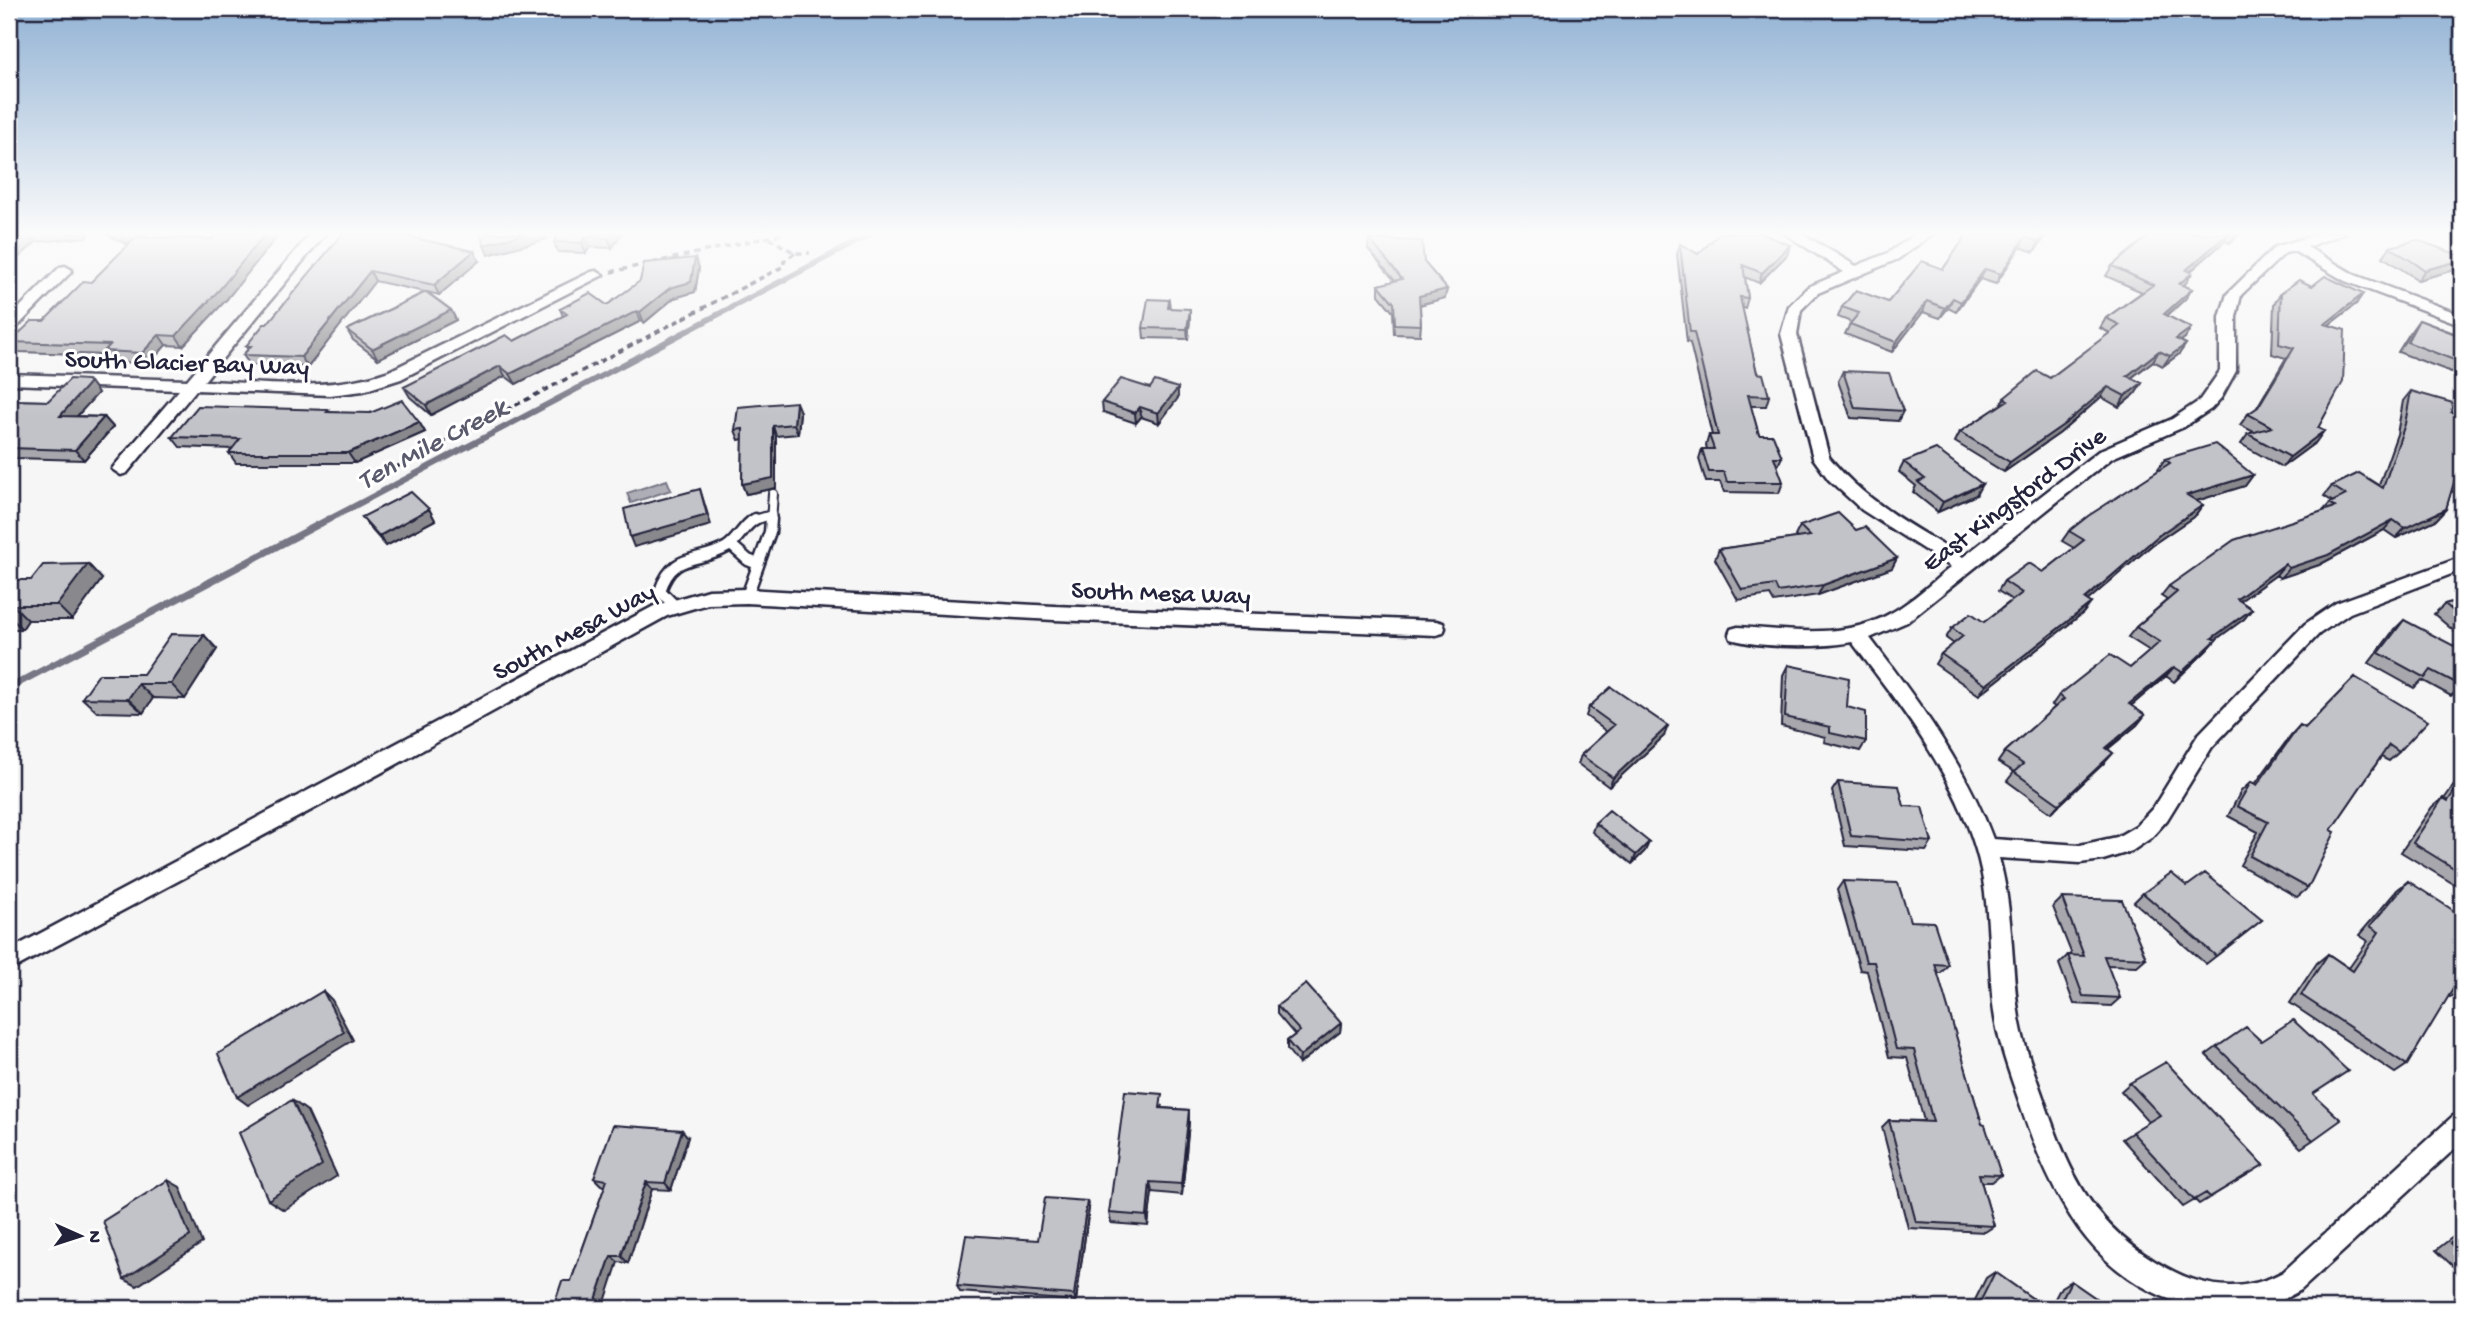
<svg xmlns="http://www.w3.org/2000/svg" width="2471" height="1317" font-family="'Gochi Hand',sans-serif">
  <rect width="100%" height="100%" fill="#f6f6f7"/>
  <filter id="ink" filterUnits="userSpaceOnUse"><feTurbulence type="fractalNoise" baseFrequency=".0143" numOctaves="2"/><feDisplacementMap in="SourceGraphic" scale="14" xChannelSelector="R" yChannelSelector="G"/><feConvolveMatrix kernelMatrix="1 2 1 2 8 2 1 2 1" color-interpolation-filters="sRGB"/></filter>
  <g filter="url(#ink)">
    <path fill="#aeaeb7" stroke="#767685" stroke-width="2" d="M667,480L671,490L631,503L627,493Z"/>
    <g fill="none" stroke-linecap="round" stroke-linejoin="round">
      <path stroke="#767685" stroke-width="6" d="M326,521L873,233"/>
      <path stroke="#767685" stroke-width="7" d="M9,688L329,519"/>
      <defs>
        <path id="lane-far1" d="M751,521L771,515
          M771,521L773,494"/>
        <path id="lane" d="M731,545L748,560L758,564
          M747,596L770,532L771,519
          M674,605L660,591C673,551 698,564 727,547C739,539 743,526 755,519"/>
        <path id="street" d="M311,233H326L204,381C266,383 330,392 389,371L591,272L596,271L603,275L401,379L363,391L330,395L196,390L127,473L121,475L112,469L115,465L179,390L9,384V374L187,380Z
          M1784,233H1801L1856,266L1888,253L1917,233H1934L1898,259L1818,293L1801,310L1797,334L1829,457C1865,502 1915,528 1963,557L2100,450L2172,419L2199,401L2220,371V317L2227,294L2275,247L2322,233H2345L2307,247L2355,275L2462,315V325L2457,323L2345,281L2294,251L2285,253L2241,295L2236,317V371L2221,398L2211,409L2184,427L2112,458L1907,622L1870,638C1918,701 1965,764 1993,839L2080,845L2117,837L2136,826L2153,808L2198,735L2305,624L2336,603L2462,557V570L2350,613L2319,634L2212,747L2167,820L2151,838L2132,851L2103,860L2080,863L1999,858C2013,908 2011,960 2018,1011C2022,1041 2033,1069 2043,1097C2069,1173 2093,1228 2167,1268C2205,1289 2245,1293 2283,1272L2453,1116L2462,1113V1142L2301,1290L2267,1308C2246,1308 2219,1312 2198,1308C2099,1285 2056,1207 2025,1119C2014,1084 1999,1049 1994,1012C1987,958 1992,903 1976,850C1953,772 1900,706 1852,642C1822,648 1760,648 1731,639L1729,634L1731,629L1738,627C1789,630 1845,640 1891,613C1913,601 1932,582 1951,567L1862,510L1829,480L1813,458L1781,334L1789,306L1808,287L1844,272Z
          M65,266L72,270L70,273L14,330L9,332V318L60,267Z
          M747,589L1054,606L1436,621L1443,623L1445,628L1443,633L1436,635L1054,620L747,603L708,604L667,616L379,774L9,971V950L654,606L708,590Z"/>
      </defs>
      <use href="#lane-far1" stroke="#22223b" stroke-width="12"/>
      <use href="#lane" stroke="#22223b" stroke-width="15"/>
      <use href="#street" stroke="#22223b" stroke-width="5"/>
      <path stroke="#22223b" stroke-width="3.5" stroke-dasharray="6 4.5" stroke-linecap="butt" d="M769,238L795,253H810
        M611,272L786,233
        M385,473L784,266V261L795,253"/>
      <use href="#lane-far1" stroke="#fff" stroke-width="8"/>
      <use href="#lane" stroke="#fff" stroke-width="10"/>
      <use href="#street" fill="#fff" fill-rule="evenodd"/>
    </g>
    <path fill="#a7a7ad" stroke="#22223b" stroke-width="2" d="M9,233H89L87,237L36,242L9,266Z
      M104,233H148L140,237L227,299L183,346L166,345L150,363L112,362L107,355L19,352L10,342L44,321L91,282L132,241L126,244Z
      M559,233H622L612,248L590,247L586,253L558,252L554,242Z
      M1968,233H2048L2034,252L2020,247L1996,284L1980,279L1956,312L1948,308L1940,318L1923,312L1892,352L1845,334L1851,322L1838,317L1842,307L1888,302L1943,269Z
      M2152,233H2241L2230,243L2225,241L2190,272L2192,273L2183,285L2192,289L2185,299L2167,316L2185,338L2180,341L2186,344L2179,354L2163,366L2153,361L2131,378L2142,383L2135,394L2119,407L2101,397L2060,433L2004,472L1955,442L1960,432L2000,406L2004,398L2050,378L2110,333L2100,328L2106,318L2142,292L2106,276L2112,266Z
      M412,238L479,261L439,295L427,292L451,310L456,320L378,359L353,340L347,330L425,292L375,281L308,367L250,365L243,355L248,349L246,346L267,324Z
      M1369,239L1424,262L1447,289L1445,298L1420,305L1421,325L1420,335L1394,334L1393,312L1379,295V285L1395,281L1368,249Z
      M1680,244L1698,254L1790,245L1787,255L1759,283L1745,277L1748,298L1745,308H1742L1757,373L1769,396L1766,406H1750L1759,435L1782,457L1777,467L1783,482L1779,493L1724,492L1720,482H1706L1699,459L1702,449H1707L1706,445L1709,435H1712L1690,343L1687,342L1677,254Z
      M2390,247L2461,268L2418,280L2383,257Z
      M695,258L699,268L695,292L674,298L644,323L641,321L516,384L505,376L431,415L410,397L404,387L514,341L563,316L560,309L607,305Z
      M2281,293L2356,304L2329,325L2316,442L2282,467L2241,444L2248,434L2254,432L2240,425L2248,414L2256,409L2286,358L2272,354L2274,304Z
      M1169,300L1170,308L1190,319L1188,339L1144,338L1143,328Z
      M2419,320L2454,333L2459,327L2462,329V376L2398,352L2411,331Z
      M1843,371L1903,411L1898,421L1851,418L1838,381Z
      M90,382L98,393L77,416L104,417L113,427L84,460L14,458L9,452V400L48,401Z
      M1150,388H1178V398L1159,423L1141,417L1136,423L1103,412L1102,402Z
      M2411,391L2451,412L2462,415V491L2459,494L2451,491L2446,509L2436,520L2396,538L2384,530L2319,565L2280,578L2276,575L2240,601L2252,609L2244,619L2215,640H2216L2207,650L2174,682L2166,676L2131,706L2145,715L2137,725L2108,749L2113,753L2105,762L2051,813L2007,781L2014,772L1998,762L2005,752L2055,707L2052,705L2059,695L2130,668L2150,651L2128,637L2136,627L2167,600L2161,596L2169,586L2323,511L2330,503L2333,502L2324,496L2332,486L2379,485L2397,434L2403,401Z
      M331,412L419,422L425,432L355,463H236L229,453L232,449L180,447L172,437Z
      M800,412L798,434L776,436V488L746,494L742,484L743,439L739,440L735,430Z
      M2165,459L2253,475L2245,486L2196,501L2203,505L2196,515L2152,545L2087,601L2091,603L2083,613L1979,695L1935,664L1941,654L1954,644L1946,638L1952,628L1984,622L2012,600L1998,591L2004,581L2043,572L2074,548L2062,541L2069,531L2159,470L2158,469Z
      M1904,462L1976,495L1938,512L1913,492L1916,486L1899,472Z
      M429,509L435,520L386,546L369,527L362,517Z
      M1800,526L1856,530L1897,558L1892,568L1818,595L1774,602L1770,595L1738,600L1715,559L1719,549L1797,538L1795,536Z
      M88,564L102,579L72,620H28L22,629H9V582L31,580Z
      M2462,599V638L2434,614L2445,604Z
      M2404,620L2462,686L2451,696L2422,680L2414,688L2369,663L2394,630Z
      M204,635L217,649L185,699L153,698L143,713L97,712L82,698L143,674Z
      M1788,665L1847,707L1866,741L1860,751L1824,742L1825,737L1781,726L1783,675Z
      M2355,677L2399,752L2389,761L2381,757L2331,830L2308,888L2297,897L2240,865L2258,832L2228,816L2241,791L2251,782L2255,784L2291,735L2300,725L2305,728Z
      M1589,707L1664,736L1609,787L1578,764L1581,755L1607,732L1586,716Z
      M2462,774V889L2401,852L2432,807L2443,798L2444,799Z
      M1838,782L1904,806L1932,842L1926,851L1845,846L1832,791Z
      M1595,823L1649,842L1645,851L1632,864L1592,832Z
      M1843,881L1910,921L1948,965L1941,973H1937L1982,1124L2001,1175L1992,1182H1981L1994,1226L1985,1232L1908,1228L1882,1127L1889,1120L1924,1121L1907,1058L1889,1057L1867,971L1860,970L1837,890Z
      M2408,881L2456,945L2462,989L2450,997L2448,996L2407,1065L2395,1073L2290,1003L2317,963L2328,954L2349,968L2368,941L2359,935L2397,890Z
      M2187,886L2262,920L2206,964L2134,902L2143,893Z
      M2062,898L2146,958L2137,966L2107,965L2120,998L2111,1006L2074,1004L2059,964L2068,955H2072L2053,907Z
      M1277,1006L1341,1023L1340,1032L1299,1064L1287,1049V1041L1295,1035L1277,1014Z
      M2261,1041L2313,1094V1140L2301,1148L2206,1055L2217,1047Z
      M2130,1083L2263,1165L2199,1204L2195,1200L2183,1207L2122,1139L2149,1122L2121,1091Z
      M1163,1105L1162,1108L1189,1110V1122L1182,1195L1152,1192L1148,1226L1111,1223L1109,1213Z
      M688,1137L671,1190L652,1189L628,1263L618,1262L571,1281L605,1186L601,1185L594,1178Z
      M1089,1208L1076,1301L960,1292L957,1286L1038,1240Z
      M2462,1230V1275L2436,1250Z
      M1995,1272L2046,1308H1971L1986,1278Z
      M2071,1281L2110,1308H2050L2061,1287Z
      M2462,1296V1308H2446Z"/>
    <path fill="#88888d" stroke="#22223b" stroke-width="2" d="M27,233H29L36,242L9,266V249Z
      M121,233H148L126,244L119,234Z
      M266,233H280L227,299L183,346L176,336Z
      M402,233H416L406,245L401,235Z
      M526,233H545L547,239L488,255L484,245Z
      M611,233H622L612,248L608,238Z
      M2045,233H2048L2034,252L2039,242Z
      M2229,233H2230L2225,241L2180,280L2186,270Z
      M2236,233H2241L2230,243Z
      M585,237L590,247L586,253L582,243Z
      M2025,237L2020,247L1996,284L2001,274Z
      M1790,245L1787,255L1759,283L1762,273Z
      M474,251L479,261L439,295L434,285Z
      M695,258L699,268L695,292L674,298L644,323L640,312Z
      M2462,260V267L2461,268L2418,280L2425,270Z
      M1985,269L1980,279L1956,312L1961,302Z
      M370,271L375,281L308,367L301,357Z
      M2192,273L2186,283L2173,294L2179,284Z
      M1447,289L1445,298L1418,305L1419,296Z
      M2192,289L2185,299L2157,324L2164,314Z
      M2363,294L2356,304L2317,334L2325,324Z
      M1953,298L1948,308L1940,318L1945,308Z
      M1927,301L1923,312L1892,352L1896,342Z
      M1190,309V319L1188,339L1187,329Z
      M451,310L456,320L378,359L372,349Z
      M637,311L641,321L516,384L510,374Z
      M2191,328L2185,338L2169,349L2176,339Z
      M159,335L166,345L150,363L142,353Z
      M2186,344L2179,354L2163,366L2170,356Z
      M2159,351L2153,361L2121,386L2127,376Z
      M500,366L505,376L431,415L426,405Z
      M90,382L98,393L68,426L60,416Z
      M2142,383L2135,394L2119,407L2125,396Z
      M2108,387L2101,397L2060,433L2004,472L2010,462Z
      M1178,388V398L1159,423L1158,413Z
      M796,402L800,412L798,434L794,424Z
      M1140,407L1141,417L1136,423L1135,413Z
      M104,417L113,427L84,460L75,450Z
      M419,422L425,432L355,463L348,453Z
      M773,426L776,436V488L746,494L742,484Z
      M2324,431L2316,442L2282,467L2290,457Z
      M2253,475L2245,486L2180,506L2187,495Z
      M1982,484L1976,495L1938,512L1943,502Z
      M700,489L711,525L634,547L630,537Z
      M2203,505L2196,515L2152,545L2078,609L2085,599L2159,535Z
      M429,509L435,520L386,546L379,536Z
      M2446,509L2436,520L2396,538L2405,528Z
      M2393,520L2384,530L2319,565L2280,578L2289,568Z
      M1897,558L1892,568L1818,595L1823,585Z
      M88,564L102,579L72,620L57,605Z
      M2285,564L2276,575L2229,609L2237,599Z
      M2091,603L2083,613L1979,695L1986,685Z
      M13,605L28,620L22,629L9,616V611Z
      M2252,609L2244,619L2204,648L2212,638Z
      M204,635L217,649L185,699L171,684Z
      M2216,640L2207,650L2174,682L2182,672Z
      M2174,667L2166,676L2121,714L2129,704Z
      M138,684L153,698L143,713L128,699Z
      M2145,715L2137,725L2098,757L2106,748Z
      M1668,726L1664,736L1609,787L1613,778Z
      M2113,753L2105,762L2051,813L2059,804Z
      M1649,842L1645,851L1632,864L1636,855Z
      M323,991L332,1000L353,1040L248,1105L237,1097Z
      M1341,1023L1340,1032L1299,1064L1300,1056Z
      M292,1100L307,1111L337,1176L284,1210L268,1200Z
      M1189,1110V1122L1182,1195L1181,1184Z
      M682,1130L688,1137L671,1190L665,1183Z
      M168,1180L180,1187L202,1243L137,1286L124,1279Z
      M646,1182L652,1189L628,1263L621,1256Z
      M1150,1182L1152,1192L1148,1226L1147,1216Z
      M1087,1201L1089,1208L1076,1301L1074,1295Z
      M611,1256L618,1262L603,1308H593Z"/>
    <path fill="#c2c2c9" stroke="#22223b" stroke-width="2" d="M9,233H27L9,249Z
      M218,233H266L220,289L176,336L159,335L142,353L104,351L110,345L10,342L32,321H44L84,281L91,282L136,237L212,239Z
      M343,233H402L401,235L474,251L434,285L370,271L301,357L243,355L251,346H246L264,324H267Z
      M480,233H526L484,245Z
      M559,233H611L608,238L585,237L582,243L554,242Z
      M1720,233H1760L1790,245L1762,273L1743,265L1748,298L1740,297L1757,373L1763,374L1769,396L1748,395L1759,435H1773L1782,457H1774L1783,482H1727L1724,472H1709L1702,449H1714L1709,435H1718L1694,332H1690L1680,244L1698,254Z
      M1968,233H2045L2039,242L2025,237L2001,274L1985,269L1961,302L1953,298L1945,308L1927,301L1896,342L1850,324L1859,313L1842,307L1856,290L1888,302L1922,261L1943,269Z
      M2152,233H2229L2186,270L2192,273L2179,284L2192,289L2164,314L2191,328L2176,339L2186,344L2170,356L2159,351L2127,376L2142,383L2125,396L2108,387L2066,423L2010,462L1960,432L2008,400L2004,398L2037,371L2050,378L2120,325L2106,318L2153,285L2112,266Z
      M1369,239L1422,241L1424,262L1447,289L1419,296L1421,325L1395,324L1394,303L1379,285L1402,279Z
      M2417,240L2462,256V260L2425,270L2390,247Z
      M695,258L691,282L670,288L640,312L637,311L510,374L500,366L426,405L404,387L506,335L514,341L567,314L560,309L590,293L607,305L640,281L644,263Z
      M2325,276L2363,294L2325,324L2345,330L2343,382L2318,428L2324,431L2290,457L2248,434L2272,427L2248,414L2258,407L2294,348L2279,344L2281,293L2299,280L2312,286Z
      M426,292L451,310L372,349L347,330Z
      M1148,299L1169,300L1168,308L1190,309L1187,329L1143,328Z
      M2419,320L2455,334L2459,327L2462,329V363L2407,342Z
      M1843,371L1889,373L1903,411L1855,408Z
      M70,379L87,380L90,382L60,416L104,417L75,450L9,448V443L16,436H9V400L48,401Z
      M1121,379L1150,388L1155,381L1178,388L1158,413L1140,407L1135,413L1102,402Z
      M2411,391L2453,403L2451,412L2462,415V482L2455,479L2446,509L2405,528L2393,520L2328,555L2289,568L2285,564L2237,599L2252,609L2212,638L2216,640L2182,672L2174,667L2129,704L2145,715L2106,748L2113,753L2059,804L2014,772L2023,764L2005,752L2064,699L2059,695L2110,655L2130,668L2160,642L2136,627L2177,592L2169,586L2234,540L2335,507L2330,503L2346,495L2332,486L2359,473L2383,488L2405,424Z
      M402,400L419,422L348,453H229L240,439L172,437L198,406L329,410L327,412L370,413Z
      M796,402L794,424L773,426V478L742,484L743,429L735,430L738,407Z
      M2215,444L2253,475L2187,495L2203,505L2159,535L2085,599L2091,603L1986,685L1941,654L1963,636L1952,628L1971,613L1984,622L2022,593L2004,581L2029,563L2043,572L2084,540L2069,531L2088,516L2170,463L2165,459Z
      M1936,449L1982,484L1943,502L1918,482L1925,479L1904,462Z
      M700,489L707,515L630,537L624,509Z
      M411,492L429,509L379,536L362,517Z
      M1838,513L1856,530L1865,527L1897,558L1823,585L1778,592L1775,585L1742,590L1719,549L1810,536L1800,526Z
      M88,564L57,605H13L9,611V582L10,580H31L43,565Z
      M2462,599V619L2445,604Z
      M2404,620L2462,650V686L2431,670L2425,678L2379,653Z
      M171,634L204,635L171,684H138L128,699L82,698L99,674H143Z
      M1788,665L1849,678L1847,707L1866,712V741L1830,733V727L1785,717Z
      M2355,677L2428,721L2399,752L2389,745L2331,830L2335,832L2308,888L2250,856L2268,822L2237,806L2251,782L2257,785L2300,725L2305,728Z
      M1611,687L1668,726L1613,778L1581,755L1614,725L1589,707Z
      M2462,780V873L2413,843L2443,798L2448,801Z
      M1838,782L1899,786L1904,806L1922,807L1932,842L1851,836Z
      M1609,810L1649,842L1636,855L1595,823Z
      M2171,873L2187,886L2205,873L2262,920L2216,956L2143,893Z
      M1843,881L1898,883L1910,921L1934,922L1948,965L1935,964L1982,1124L1985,1125L2001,1175L1979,1174L1994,1226L1916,1222L1889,1120L1933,1122L1914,1050L1896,1049L1874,962H1866Z
      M2408,881L2462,916V938L2456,945L2462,949V989L2456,984L2407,1065L2301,995L2328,954L2353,971L2379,932L2370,926Z
      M2062,898L2122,900L2146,958L2104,956L2120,998L2083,996L2068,955L2084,956Z
      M1306,984L1341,1023L1300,1056L1287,1041L1300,1031L1277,1006Z
      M323,991L344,1032L237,1097L218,1054Z
      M2293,1020L2348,1071L2313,1094L2341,1120L2313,1140L2217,1047L2246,1027L2261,1041Z
      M2166,1062L2263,1165L2210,1197L2206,1193L2194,1200L2132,1132L2160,1115L2130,1083Z
      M1125,1091L1162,1094L1160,1108L1189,1110L1181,1184L1150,1182L1147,1216L1109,1213Z
      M292,1100L322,1165L268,1200L239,1133Z
      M613,1125L682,1130L665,1183L646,1182L621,1256H611L593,1308H553L562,1281H571L607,1180L594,1178Z
      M168,1180L190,1236L124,1279L103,1221Z
      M1045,1198L1087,1201L1074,1295L957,1286L966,1235L1038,1240Z
      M2462,1234V1255L2450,1243Z
      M1995,1272L2046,1308H1977Z
      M2071,1281L2110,1308H2057Z
      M2462,1301V1308H2453Z"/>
  </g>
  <linearGradient id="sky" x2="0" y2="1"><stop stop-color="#91b2d4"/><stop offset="0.56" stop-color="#fbfbfb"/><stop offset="1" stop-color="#fbfbfb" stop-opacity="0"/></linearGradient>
  <rect width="2471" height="417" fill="url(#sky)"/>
  <g text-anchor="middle" stroke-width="6" stroke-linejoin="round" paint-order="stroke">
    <g font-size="26" fill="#22223b" stroke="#fff">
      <text transform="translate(187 361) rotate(2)" y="9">South Glacier Bay Way</text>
      <text transform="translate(2013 498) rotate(-37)" y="9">East Kingsford Drive</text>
      <text transform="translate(1161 591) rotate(2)" y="9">South Mesa Way</text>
      <text transform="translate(573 630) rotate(-28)" y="9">South Mesa Way</text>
    </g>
    <g font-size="28" font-style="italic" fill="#5a5a6d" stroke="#fff">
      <text transform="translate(431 442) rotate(-28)" y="10">Ten Mile Creek</text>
    </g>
  </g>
  <rect width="2471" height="1317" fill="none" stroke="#fff" stroke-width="35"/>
  <rect x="18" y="18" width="2436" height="1282" fill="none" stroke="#22223b" stroke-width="2.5" filter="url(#ink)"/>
  <g transform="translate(80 1236) rotate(93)" stroke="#ffffff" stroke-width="5" paint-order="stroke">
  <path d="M0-5L12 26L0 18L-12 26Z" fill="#22223b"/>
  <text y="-10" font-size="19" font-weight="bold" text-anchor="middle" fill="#22223b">N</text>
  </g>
</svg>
